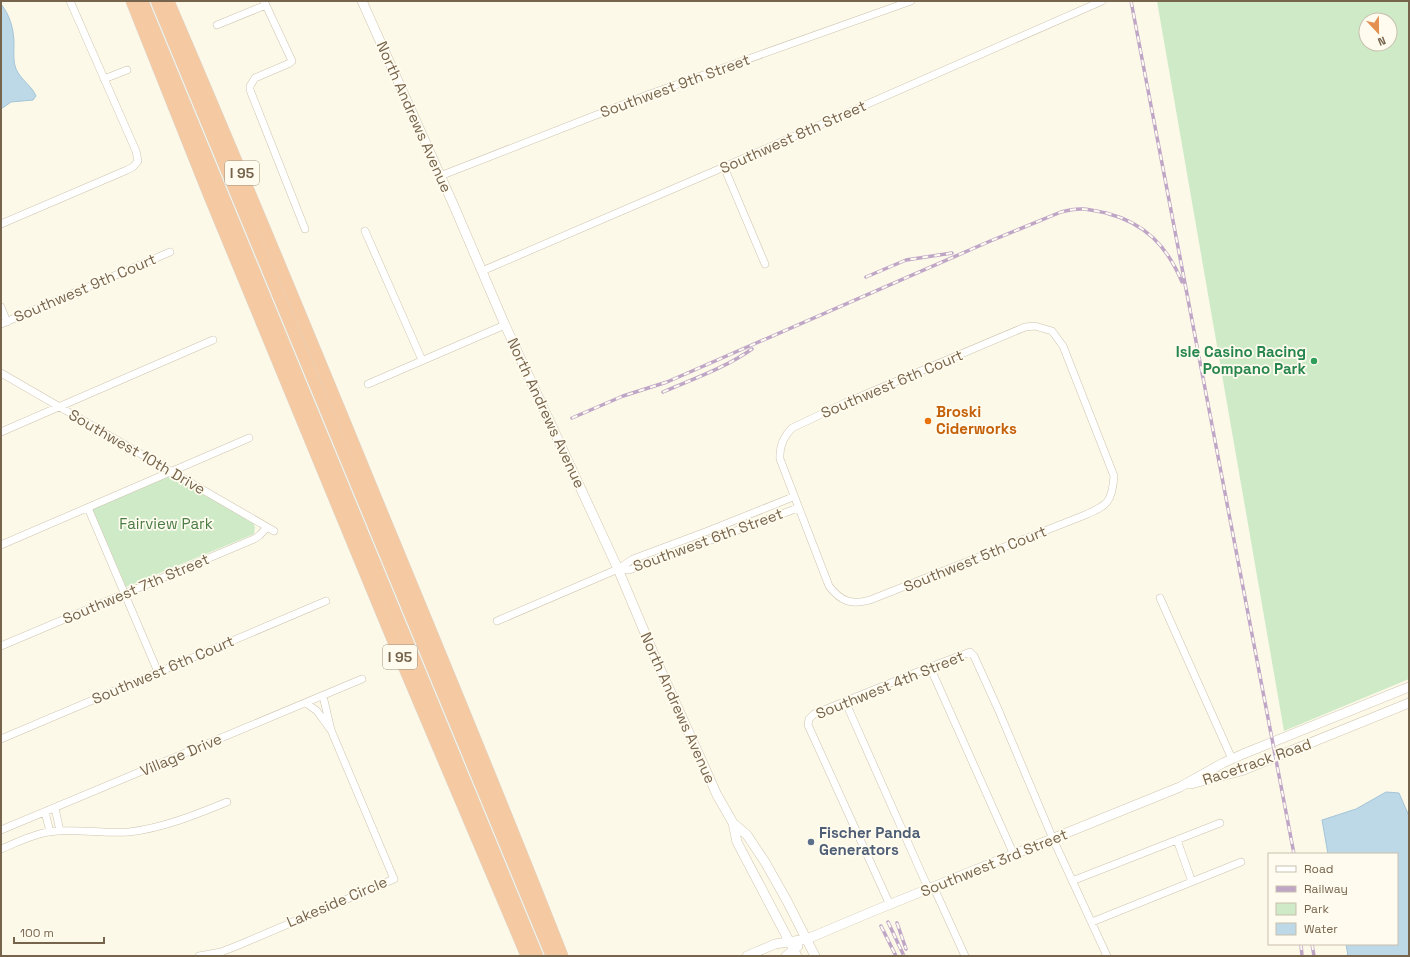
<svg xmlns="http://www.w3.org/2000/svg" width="1410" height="957" font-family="'Space Grotesk',sans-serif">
  <rect width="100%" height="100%" fill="#fcf9e9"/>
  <path fill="#ceeac7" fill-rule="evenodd" d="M1157,1H1409V679L1284,731ZM1366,20H1390V44H1366Z
    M170,475L253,523L255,527L254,534L126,587L92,509Z"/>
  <path fill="#bdd8e6" stroke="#a3c5d8" d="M1,4C10,15 14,30 14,44C14,52 13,61 16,69C21,80 32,86 36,96L33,100L11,102L1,109Z
    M1386,792L1399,793L1409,816V956H1348L1346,944H1397V854H1328L1322,820L1356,809Z"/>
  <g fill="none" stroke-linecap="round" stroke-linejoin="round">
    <defs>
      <path id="street" d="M264,1L292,61L290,63L255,78L250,86V90L305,229
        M217,25L266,5
        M104,79L127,70
        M724,167L765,264
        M440,176L650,94L911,1
        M1,224L127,170L133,167L138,161L136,151L70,1
        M365,231L422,360
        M482,271L724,167L1102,1
        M1,307L7,322
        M1,324L170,252
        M1035,326L1052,331L1063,346L1114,476C1112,502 1108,505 1085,515L870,600C852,605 841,602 829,586L780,459C779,446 783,437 792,428L845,403L1025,327Z
        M1,373L274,531
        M368,384L505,325
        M1,432L213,340
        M88,508L158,672
        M1,545L249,438
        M618,569L629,570L798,508
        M1160,598L1232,759
        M497,621L618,569L633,559L708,531L793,497
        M1,646L254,539L260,535L267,527
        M930,667L1014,855
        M845,701L929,890
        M306,703L317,711L330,729
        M1,739L326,601
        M55,808L60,831
        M45,812L50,832
        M1,830L362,679
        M1177,840L1192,882
        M1,849C16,843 33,834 49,832C74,828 103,834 129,832C163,828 195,815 227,802
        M1072,881L1220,823
        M934,888L965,956
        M890,905L808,725L809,719L814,714L930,667L970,652L974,656L998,709L1053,839L1107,956
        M1092,922L1241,862
        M199,956L221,952L239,945L394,879L331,730L323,696"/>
      <path id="secondary" d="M362,1L454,206L505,325L618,569L658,664L704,766L717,795L733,823L737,842L797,956
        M1191,784L1241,771L1409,703
        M733,823L747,835L765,862L787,901L815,956
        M747,956L775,944L807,939L876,910L1180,787L1223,763L1243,754L1409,687
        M786,956L798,946"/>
      <path id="highway" d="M132,1L209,194L401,659L527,956
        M142,1L537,956
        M157,1L552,956
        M168,1C239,166 308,333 376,499C439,651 502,803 562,956"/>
    </defs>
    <use href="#street" stroke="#cec3ae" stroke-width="8"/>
    <use href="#secondary" stroke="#d1c5ac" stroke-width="10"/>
    <use href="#highway" stroke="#dcd7d0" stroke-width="13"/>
    <use href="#street" stroke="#fff" stroke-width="7"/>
    <use href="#secondary" stroke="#fff" stroke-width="9"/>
    <use href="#highway" stroke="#f5c9a1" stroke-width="12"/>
    <defs>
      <path id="rail" d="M1131,1L1294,854
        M866,277L906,260L952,253
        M663,392C693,379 725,368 752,349
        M572,418L623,396L667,382L988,242L1061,212C1080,207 1087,209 1106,213C1145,223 1167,246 1182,282
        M888,922L904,956
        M897,923L906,949
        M881,926L896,956
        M1301,944L1302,956
        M1312,944L1314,956"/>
    </defs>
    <use href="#rail" stroke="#bfa6c7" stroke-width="3.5"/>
    <use href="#rail" stroke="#fffcef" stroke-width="2" stroke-dasharray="6" stroke-linecap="butt"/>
  </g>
  <circle fill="#2e9e5b" stroke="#fffcef" stroke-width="1.5" cx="1314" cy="361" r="4"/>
  <circle fill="#e8710a" stroke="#fffcef" stroke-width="1.5" cx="928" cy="421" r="4"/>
  <circle fill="#5c6f8a" stroke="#fffcef" stroke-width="1.5" cx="811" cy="842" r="4"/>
  <g text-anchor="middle" stroke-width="3.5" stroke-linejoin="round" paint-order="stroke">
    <g fill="#fffcef" stroke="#a0927d" stroke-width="1">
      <rect x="225" y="161" width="34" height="24" rx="3"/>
      <rect x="383" y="645" width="34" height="24" rx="3"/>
    </g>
    <g font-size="14" font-weight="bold" fill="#77644c">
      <text x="242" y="178">I 95</text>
      <text x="400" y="662">I 95</text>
    </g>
    <g font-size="15" fill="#77644c" stroke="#fffcef">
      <text transform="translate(675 86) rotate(-20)" y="5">Southwest 9th Street</text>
      <text transform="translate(414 117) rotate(66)" y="5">North Andrews Avenue</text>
      <text transform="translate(793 137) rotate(-24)" y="5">Southwest 8th Street</text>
      <text transform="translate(85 288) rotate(-23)" y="5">Southwest 9th Court</text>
      <text transform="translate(892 384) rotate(-23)" y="5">Southwest 6th Court</text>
      <text transform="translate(546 413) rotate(65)" y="5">North Andrews Avenue</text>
      <text transform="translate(137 452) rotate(30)" y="5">Southwest 10th Drive</text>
      <text transform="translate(708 540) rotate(-20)" y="5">Southwest 6th Street</text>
      <text transform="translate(975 559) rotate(-22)" y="5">Southwest 5th Court</text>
      <text transform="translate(136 589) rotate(-23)" y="5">Southwest 7th Street</text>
      <text transform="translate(163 670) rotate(-23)" y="5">Southwest 6th Court</text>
      <text transform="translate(890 685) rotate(-22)" y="5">Southwest 4th Street</text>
      <text transform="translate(678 708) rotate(66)" y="5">North Andrews Avenue</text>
      <text transform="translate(181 755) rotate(-23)" y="5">Village Drive</text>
      <text transform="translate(1257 762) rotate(-19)" y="5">Racetrack Road</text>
      <text transform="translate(994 863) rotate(-22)" y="5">Southwest 3rd Street</text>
      <text transform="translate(337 902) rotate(-23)" y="5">Lakeside Circle</text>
    </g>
    <g font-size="15" font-weight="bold" fill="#27864d" stroke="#fffcef" text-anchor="end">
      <text x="1306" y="357">Isle Casino Racing<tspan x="1306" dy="17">Pompano Park</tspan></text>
    </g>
    <g font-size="15" font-weight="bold" fill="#c56008" stroke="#fffcef" text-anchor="start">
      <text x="936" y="417">Broski<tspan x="936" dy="17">Ciderworks</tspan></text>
    </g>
    <g font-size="15" fill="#497c44" stroke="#fffcef">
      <text x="166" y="529">Fairview Park</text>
    </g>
    <g font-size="15" font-weight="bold" fill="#4e5e75" stroke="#fffcef" text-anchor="start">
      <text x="819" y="838">Fischer Panda<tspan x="819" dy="17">Generators</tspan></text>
    </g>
  </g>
  <rect width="1410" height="957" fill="none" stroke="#77644c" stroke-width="4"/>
  <rect x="1268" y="853" width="130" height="92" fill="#fffcef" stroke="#c9bfae"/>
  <rect x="1276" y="866" width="20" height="6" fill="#ffffff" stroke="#c9bfae"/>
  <text x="1304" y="873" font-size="12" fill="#77644c">Road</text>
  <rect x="1276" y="886" width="20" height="6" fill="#bfa6c7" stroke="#c9bfae"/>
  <text x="1304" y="893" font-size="12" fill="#77644c">Railway</text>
  <rect x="1276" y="903" width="20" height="12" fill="#ceeac7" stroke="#c9bfae"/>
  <text x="1304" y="913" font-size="12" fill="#77644c">Park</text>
  <rect x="1276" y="923" width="20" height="12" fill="#bdd8e6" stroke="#c9bfae"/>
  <text x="1304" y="933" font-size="12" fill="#77644c">Water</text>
  <g transform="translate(1378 32) rotate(158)"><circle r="19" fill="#fffcef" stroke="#c9bfae"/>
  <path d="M0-3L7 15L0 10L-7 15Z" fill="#e49050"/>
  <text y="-6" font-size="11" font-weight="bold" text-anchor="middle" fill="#77644c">N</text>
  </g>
  <path d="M14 937v6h90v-6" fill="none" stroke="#77644c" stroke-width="2"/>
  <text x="20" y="937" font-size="12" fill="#77644c" stroke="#fffcef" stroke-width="3" paint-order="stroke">100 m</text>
</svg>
